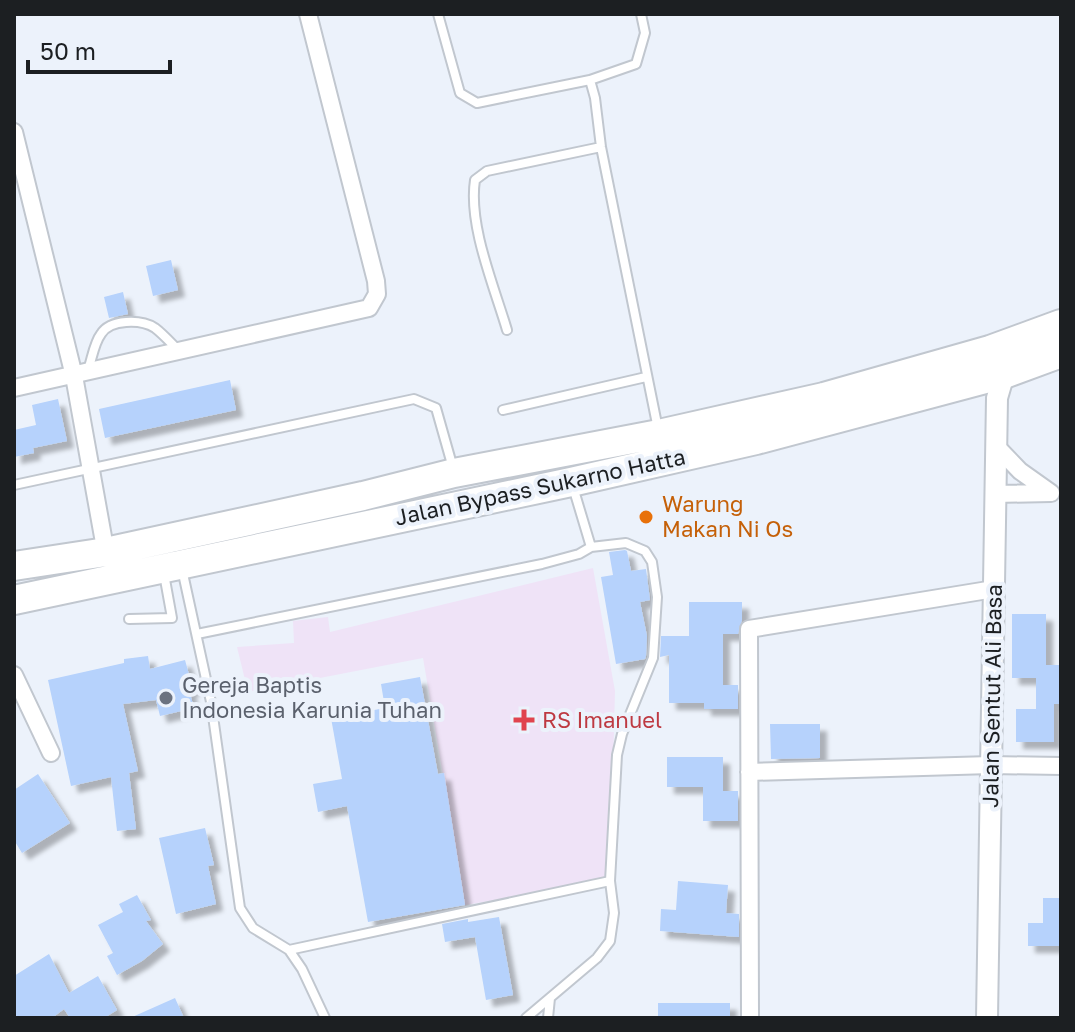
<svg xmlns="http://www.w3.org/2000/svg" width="1075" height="1032" font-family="'Golos Text',sans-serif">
  <defs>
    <filter id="shadow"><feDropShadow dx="7" dy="7" stdDeviation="2" flood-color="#0004"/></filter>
  </defs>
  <rect width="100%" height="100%" fill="#ecf2fb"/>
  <path fill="#efe3f7" d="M593,568L615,691L610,881L465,905L423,658L248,692L237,647L294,643L293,621L328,617L330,632Z"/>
  <path fill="#b6d2fc" filter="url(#shadow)" d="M171,260L178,290L153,296L146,266Z
    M123,292L128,314L109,318L104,297Z
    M230,380L236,410L105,438L99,409Z
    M58,399L67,441L33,448L34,453L14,457V430L36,425L32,405Z
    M625,550L627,551L631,571L646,569L650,600L640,602L647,636L646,656L645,659L616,664L601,577L613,575L609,552Z
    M689,602H742V620L738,634H723V685H738V709H704V703H669V655L660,657L661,636H689Z
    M1012,614H1046V665H1061V704H1054V742H1016V709H1036V678H1012Z
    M148,656L150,669L185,660L193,689L189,690L194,708L160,716L156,700L123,704L138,771L129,773L136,829L117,831L111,777L71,786L48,680L124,663V659Z
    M420,677L438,774L444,773L465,905L368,922L347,806L318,812L313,784L342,779L331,718L385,708L381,684Z
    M770,724H820V758L771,759Z
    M667,757H723V791H738V821H703V787H667Z
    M38,774L70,823L22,853L14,840V790Z
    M205,828L214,865L208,866L216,904L176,914L159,838Z
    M678,881L728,885L726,913L739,914V937L660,931L661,909L676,910Z
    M137,895L151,920L146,921L163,944L142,961L117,975L107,956L113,953L98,925L123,912L119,904Z
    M1043,898H1061V946H1028V923H1043Z
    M499,917L513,995L486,1000L475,937L445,942L442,924L468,919V922Z
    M49,954L69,993L98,976L117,1010L104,1018H70L64,1009L52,1018H18L14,1013V976Z
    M175,998L184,1018H130Z
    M658,1003H730V1018H658Z"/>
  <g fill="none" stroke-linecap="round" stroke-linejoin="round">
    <defs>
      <path id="service" d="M438,14L460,93L477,103L590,80L636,64L645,33L641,14
        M590,80L595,98L601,147L658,429
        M507,330C494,286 468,225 475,180L487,171L601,147
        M88,370C92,359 94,343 101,334C110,319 141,319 155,328C163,334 171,343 178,350
        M503,410L646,377
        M14,485L414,399L436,408L453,468
        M573,487L591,547
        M182,569L211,702L240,908L253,928L289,950L302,969L325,1018
        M129,619L172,618L164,574
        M197,634L542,564L579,554L591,547L626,543L645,551L652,562L657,597L653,658L622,734L617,755L610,881L614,913L610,941L597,958L526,1018
        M289,950L610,881
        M548,1018L550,998"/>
      <path id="minor" d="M14,132L74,376L107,559
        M14,388L369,308L377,294L376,281L308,14
        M996,446L1020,471L1051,493
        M995,494L1051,493
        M14,675L51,753
        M749,772L991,765L1061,766
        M750,1018L749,629L994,589"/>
      <path id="tertiary" d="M987,1018L997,398L1004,374"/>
      <path id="trunk" d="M14,566L106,552L363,496L454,473L659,434L824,397L990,350L1061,324
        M14,600L571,482L756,440L1004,374L1061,353"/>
    </defs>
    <use href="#service" stroke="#c1c7cf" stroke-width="12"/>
    <use href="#minor" stroke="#c1c7cf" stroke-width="20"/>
    <use href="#tertiary" stroke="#c1c7cf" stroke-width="24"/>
    <use href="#trunk" stroke="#c1c7cf" stroke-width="32"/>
    <use href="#service" stroke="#fff" stroke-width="8"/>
    <use href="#minor" stroke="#fff" stroke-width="16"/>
    <use href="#tertiary" stroke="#fff" stroke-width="20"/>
    <use href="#trunk" stroke="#fff" stroke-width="28"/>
  </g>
  <circle fill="#e8710a" stroke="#ecf2fb" stroke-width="3" cx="646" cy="517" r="8"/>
  <circle fill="#6b7280" stroke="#ecf2fb" stroke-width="3" cx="166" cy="698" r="8"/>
  <path fill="#e0444e" stroke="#ecf2fb" stroke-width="3" d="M520 708h8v8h8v8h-8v8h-8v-8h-8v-8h8z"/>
  <g text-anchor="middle" stroke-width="8" stroke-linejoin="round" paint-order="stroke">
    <g font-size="22" fill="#1c1f22" stroke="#ecf2fb">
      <text transform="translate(540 487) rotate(-12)" y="8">Jalan Bypass Sukarno Hatta</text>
      <text transform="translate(992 696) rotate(-89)" y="8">Jalan Sentut Ali Basa</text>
    </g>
    <g font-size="22" fill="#c56008" stroke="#ecf2fb" text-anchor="start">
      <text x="662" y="512">Warung<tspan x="662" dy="25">Makan Ni Os</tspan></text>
    </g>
    <g font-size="22" fill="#5b616d" stroke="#ecf2fb" text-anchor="start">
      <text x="182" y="693">Gereja Baptis<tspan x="182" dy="25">Indonesia Karunia Tuhan</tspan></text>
    </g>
    <g font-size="22" fill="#be3a42" stroke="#ecf2fb" text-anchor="start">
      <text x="542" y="728">RS Imanuel</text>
    </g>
  </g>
  <rect width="1075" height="1032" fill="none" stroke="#1c1f22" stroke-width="32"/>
  <path d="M28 60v12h142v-12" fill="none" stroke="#1c1f22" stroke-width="4"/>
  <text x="40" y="60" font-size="24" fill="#1c1f22" stroke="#ecf2fb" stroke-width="6" paint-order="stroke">50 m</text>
</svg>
